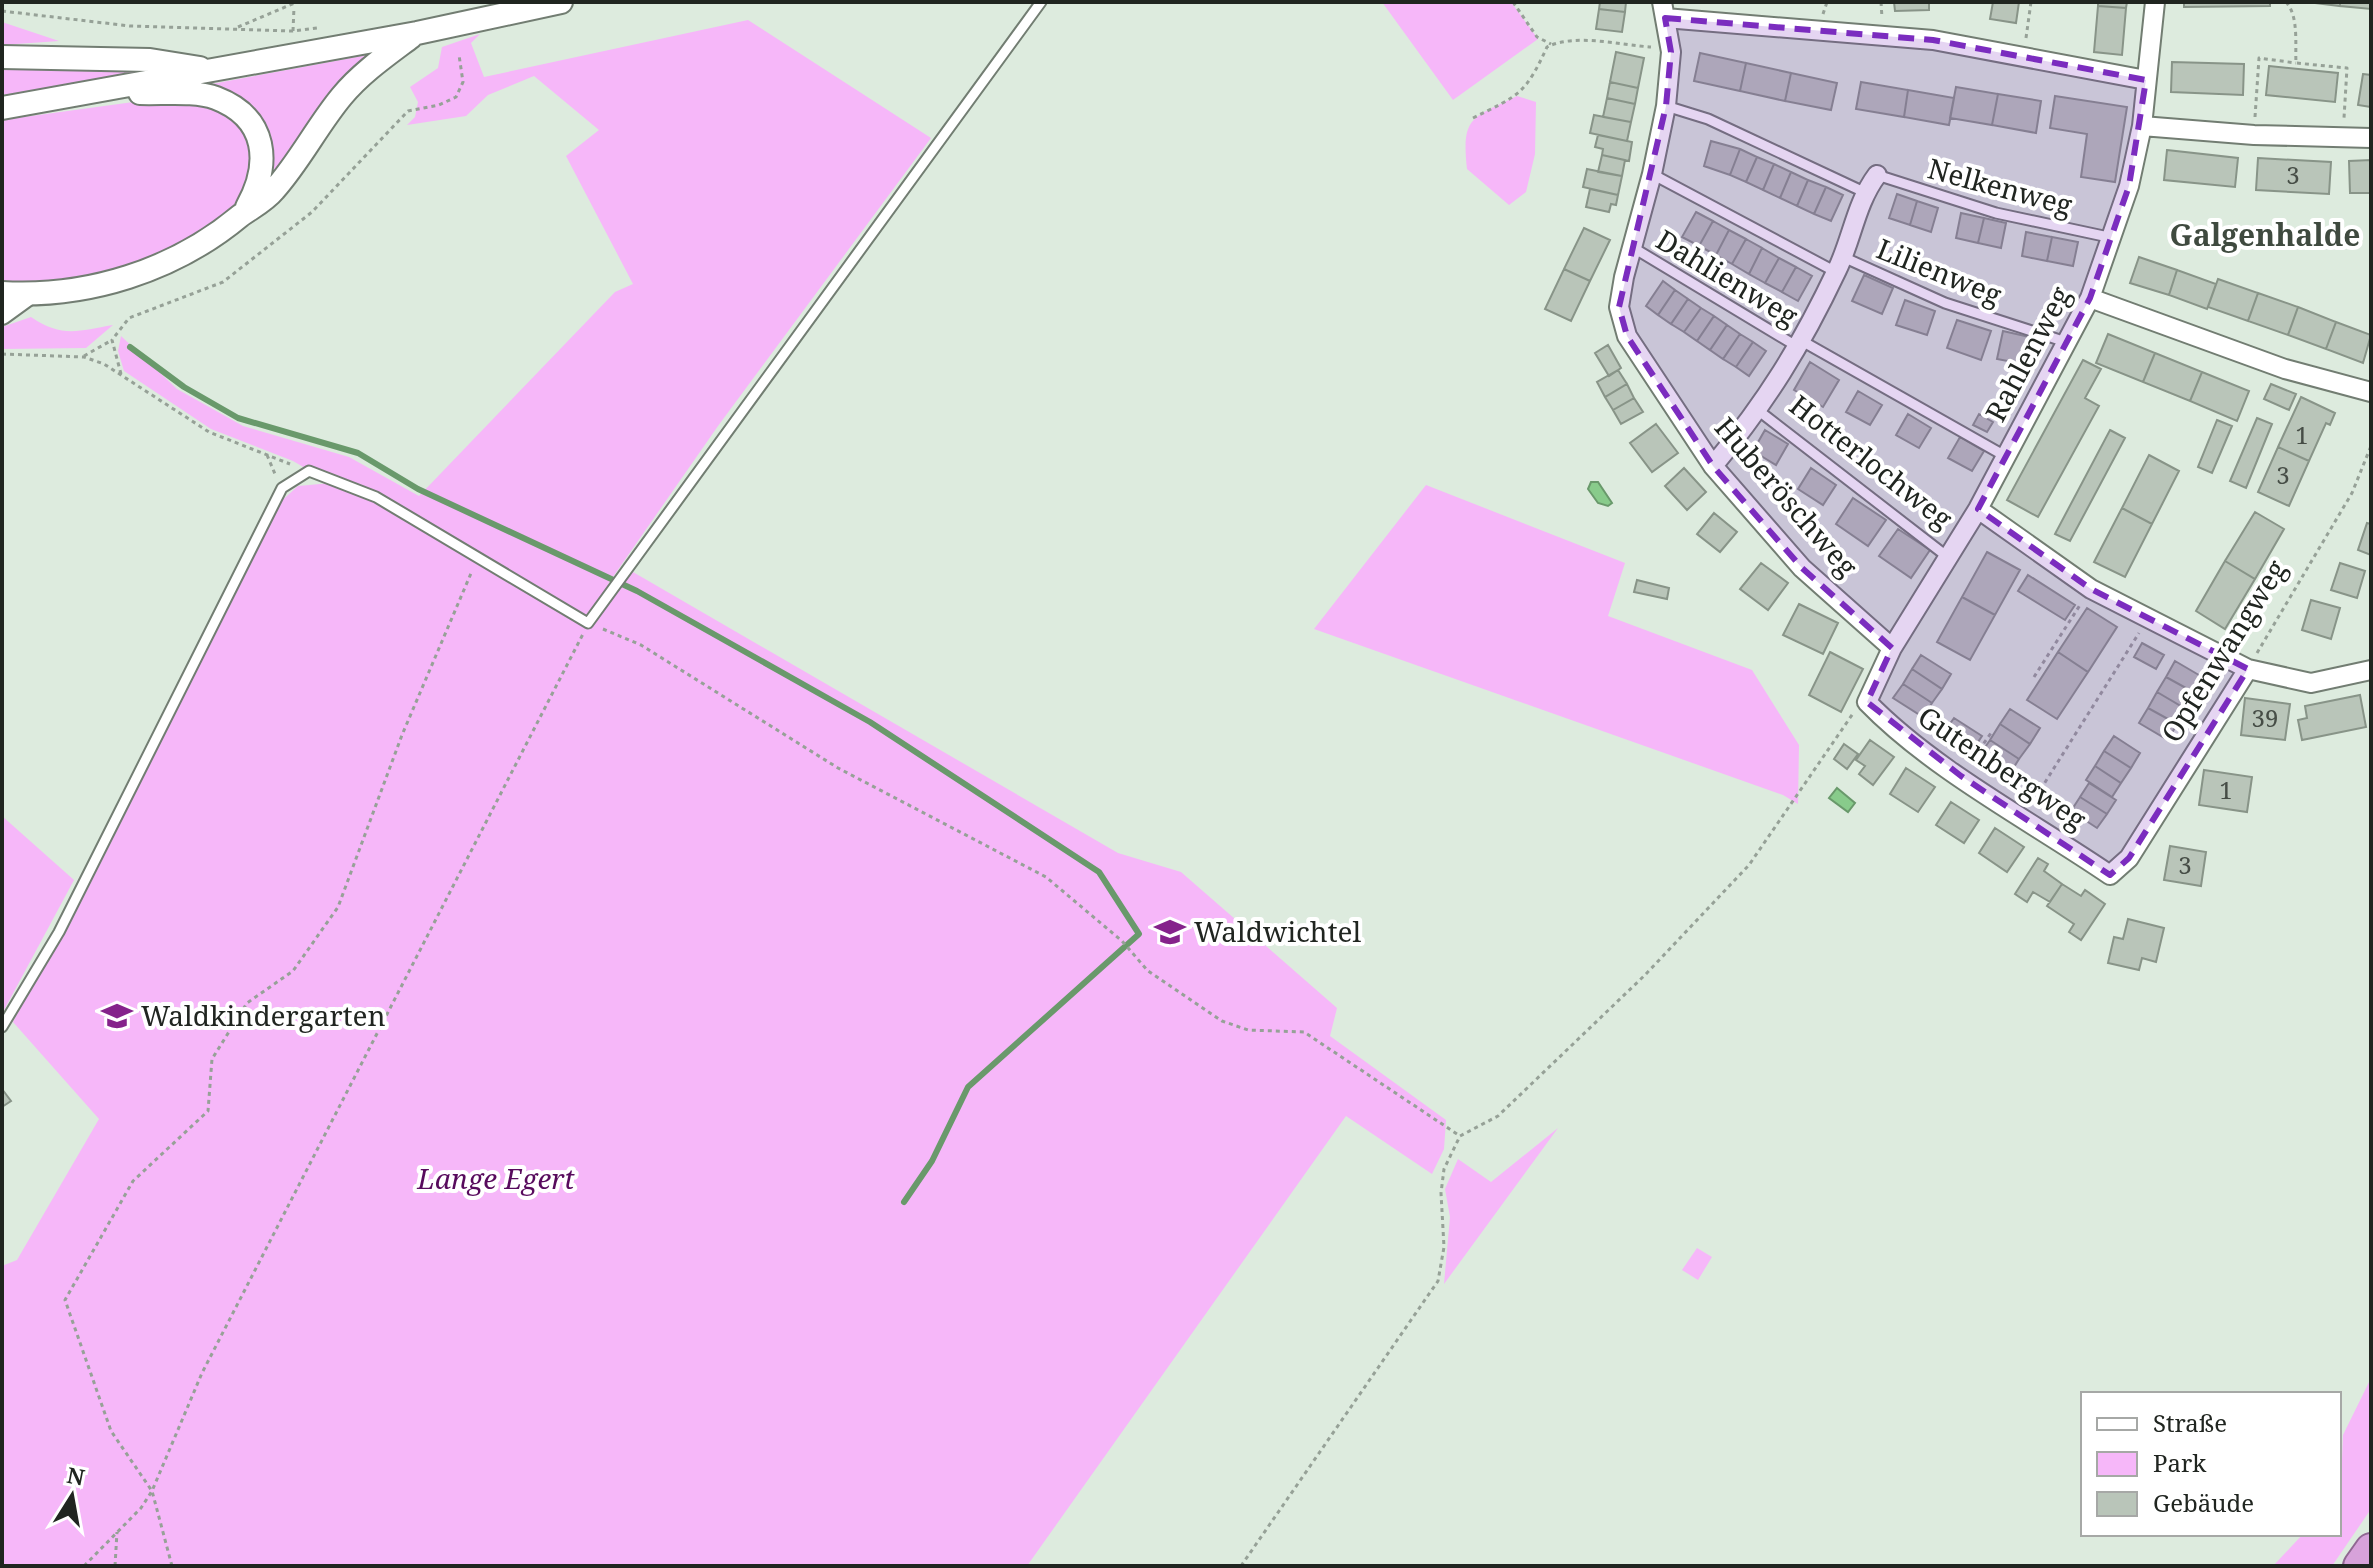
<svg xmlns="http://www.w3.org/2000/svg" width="2373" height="1568" font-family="'Noto Serif',serif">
  <rect width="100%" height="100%" fill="#ddebde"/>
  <path fill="#f6b7f9" d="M1382,2H1511L1538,39L1453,100Z
    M748,20L931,138L718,426L608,584L633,572L1118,853L1181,872L1337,1008L1330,1036L1446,1120L1444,1149L1432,1174L1346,1116L1027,1566H2V1266L17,1260L99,1119L13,1022L277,505L298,486L331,483L293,461L211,429L124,371L118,351L121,336L177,389L243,426L349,457L419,496L615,292L633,284L566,156L599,130L534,76L488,95L466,116L407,125L415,117L418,102L410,87L438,68L442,47L480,34L471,43L484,77Z
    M2,22L59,41L2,45Z
    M373,54L274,179C275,122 260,101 206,85Z
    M2,64L151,71L2,95Z
    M1517,96L1536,102L1535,154L1526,192L1509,205L1467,169C1461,115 1473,118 1517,96Z
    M148,100L203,105L225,112L242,127L252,144L254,165L242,205L160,260L71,283H2V120Z
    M31,317C62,338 78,331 113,325L86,348L2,349V327Z
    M1426,485L1625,563L1608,616L1752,670L1799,745L1798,804L1783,795L1314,629Z
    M2,816L74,880L3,1012L2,1010Z
    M1558,1128L1444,1284L1450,1217L1445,1189L1458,1159L1491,1182Z
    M1697,1248L1712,1257L1698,1280L1682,1270Z
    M2371,1378V1509L2332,1566H2273L2303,1534H2339L2343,1435Z"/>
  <path fill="#88cb8b" stroke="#69996b" stroke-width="2" d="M1591,482H1598L1612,503L1608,506L1598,503L1588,489Z
    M1837,788L1855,803L1848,812L1829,798Z"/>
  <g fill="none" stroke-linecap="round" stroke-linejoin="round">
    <path stroke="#69996b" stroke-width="6" d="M130,347L184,387L238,418L358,453L418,489L637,591L870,722L1099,872L1139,934L968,1087L932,1161L904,1202"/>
  </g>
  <path fill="#b9c5b9" stroke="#889488" stroke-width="2" d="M1600,2H1626L1625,12L1599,9Z
    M1894,2H1929V10L1895,11Z
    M1993,2H2019L2016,23L1990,19Z
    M2098,2H2127L2126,8L2098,6Z
    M2184,2H2270V6L2184,7Z
    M2307,2H2340V6Z
    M2340,2H2371V9L2340,6Z
    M2098,6L2126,8L2122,55L2094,52Z
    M1599,9L1625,12L1622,32L1596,29Z
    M1616,52L1644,58L1638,88L1610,82Z
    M1700,53L1746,63L1740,91L1694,81Z
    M2172,62L2244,64L2243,95L2171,92Z
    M1746,63L1791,73L1785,101L1740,91Z
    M2269,66L2338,73L2335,102L2266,95Z
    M1791,73L1837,83L1831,110L1785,101Z
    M2363,74L2371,75V107L2358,105Z
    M1610,82L1638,88L1635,104L1607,98Z
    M1861,82L1908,90L1904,117L1856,109Z
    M1956,87L1998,94L1992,125L1950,118Z
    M1908,90L1954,98L1949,125L1904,117Z
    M1998,94L2041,101L2036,133L1992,125Z
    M2055,96L2127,107L2115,182L2081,177L2087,134L2050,128Z
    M1607,98L1635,104L1631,122L1603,117Z
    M1594,115L1631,122L1627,141L1590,133Z
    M1598,135L1632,142L1629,161L1602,155L1603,149L1595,147Z
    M1711,141L1740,149L1730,175L1704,166Z
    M1740,149L1757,157L1746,182L1730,175Z
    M2167,150L2238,158L2235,187L2164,180Z
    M1602,155L1625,160L1622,176L1598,172Z
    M1757,157L1774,164L1763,190L1746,182Z
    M2258,158L2331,162L2329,194L2256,190Z
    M2371,160V193H2350L2349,161Z
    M1774,164L1791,172L1780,198L1763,190Z
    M1587,169L1622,176L1618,195L1583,187Z
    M1791,172L1808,180L1797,206L1780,198Z
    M1808,180L1826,187L1814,214L1797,206Z
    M1826,187L1843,195L1831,221L1814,214Z
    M1590,189L1618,195L1616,205L1611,204L1609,212L1586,207Z
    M1897,194L1917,201L1910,225L1889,218Z
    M1917,201L1938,208L1931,232L1910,225Z
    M1696,212L1713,221L1699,246L1682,237Z
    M1961,213L1984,218L1978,243L1956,238Z
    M1984,218L2006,223L2001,248L1978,243Z
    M1713,221L1729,230L1716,255L1699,246Z
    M1584,228L1610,240L1590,281L1564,269Z
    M1729,230L1746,239L1732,264L1716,255Z
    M2026,232L2052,237L2047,261L2022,256Z
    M2052,237L2078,242L2073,266L2047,261Z
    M1746,239L1762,248L1749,274L1732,264Z
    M1762,248L1779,258L1765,283L1749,274Z
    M2139,257L2177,270L2169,295L2130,283Z
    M1779,258L1796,267L1782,292L1765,283Z
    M1796,267L1812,276L1798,301L1782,292Z
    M1564,269L1590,281L1571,321L1545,309Z
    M2177,270L2216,284L2207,309L2169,295Z
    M1864,275L1893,288L1882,314L1852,301Z
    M2218,279L2258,293L2248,321L2208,307Z
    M1663,281L1675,290L1658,315L1646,306Z
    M1675,290L1688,299L1671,324L1658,315Z
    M2258,293L2298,307L2288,335L2248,321Z
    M1688,299L1701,308L1684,332L1671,324Z
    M1905,300L1935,311L1927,335L1896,325Z
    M2298,307L2336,322L2326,349L2288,335Z
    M1701,308L1714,316L1697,341L1684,332Z
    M1714,316L1727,325L1710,350L1697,341Z
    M1957,320L1991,331L1981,360L1947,348Z
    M2336,322L2371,335L2363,363L2326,349Z
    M1727,325L1740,334L1723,359L1710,350Z
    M2003,331L2034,338L2029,365L1997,359Z
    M1740,334L1753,342L1736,367L1723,359Z
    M2108,334L2155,353L2143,382L2096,363Z
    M1753,342L1766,351L1749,376L1736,367Z
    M1608,345L1621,368L1609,376L1595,353Z
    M2155,353L2202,372L2190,401L2143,382Z
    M2083,360L2101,369L2085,398L2099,406L2038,517L2007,500Z
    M1810,362L1839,380L1823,407L1794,390Z
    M1618,370L1627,384L1605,397L1597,382Z
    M2202,372L2249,391L2237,421L2190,401Z
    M1627,384L1634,398L1613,410L1605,397Z
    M2271,384L2296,394L2289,410L2264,399Z
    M1858,391L1882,405L1870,425L1846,412Z
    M2301,397L2335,413L2330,425L2326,423L2309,461L2278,447Z
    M1634,398L1643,412L1621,424L1613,410Z
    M1908,414L1931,428L1919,448L1896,435Z
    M1979,414L1993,422L1987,432L1973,425Z
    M2257,418L2272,424L2246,488L2230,481Z
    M2217,420L2232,426L2212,473L2198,467Z
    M1656,424L1678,453L1652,472L1630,443Z
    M1765,430L1788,444L1776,465L1753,451Z
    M2110,430L2125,438L2070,541L2055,534Z
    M1960,437L1984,451L1972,471L1948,458Z
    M2278,447L2309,461L2289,506L2258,492Z
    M2149,455L2179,471L2152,524L2122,508Z
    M1684,468L1706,492L1687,510L1665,486Z
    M1811,468L1836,485L1823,505L1798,489Z
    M1853,498L1886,520L1868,546L1836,524Z
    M2122,508L2152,524L2125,577L2094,562Z
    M2255,512L2284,529L2255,579L2225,561Z
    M1714,513L1737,532L1720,552L1697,534Z
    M2367,523L2371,524V555L2358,550Z
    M1898,529L1930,550L1911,578L1879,556Z
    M1987,552L2020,570L1995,615L1962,597Z
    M2225,561L2255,579L2225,629L2196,611Z
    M1761,563L1788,583L1768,610L1740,589Z
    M2340,563L2365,571L2357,598L2331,590Z
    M2028,575L2075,605L2065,620L2018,591Z
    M1637,580L1669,588L1667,599L1634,592Z
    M1962,597L1995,615L1970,660L1937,642Z
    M2311,600L2340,608L2331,639L2302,630Z
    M1799,604L1838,623L1823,654L1783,635Z
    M2087,608L2117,627L2088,672L2058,652Z
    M2142,643L2164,655L2156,669L2134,657Z
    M1830,652L1863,669L1841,712L1809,695Z
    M2058,652L2088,672L2057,719L2027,700Z
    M1921,655L1951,674L1942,689L1912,669Z
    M2175,661L2204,678L2195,693L2166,677Z
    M1912,669L1942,689L1932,703L1903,684Z
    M2166,677L2195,693L2186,709L2157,692Z
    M1903,684L1932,703L1923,717L1893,698Z
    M2157,692L2186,709L2177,724L2148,708Z
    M2360,695L2366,727L2302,740L2298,720L2307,718L2305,706Z
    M2245,698L2290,704L2285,740L2241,735Z
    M2148,708L2177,724L2168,740L2139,723Z
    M2010,709L2040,728L2030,744L2000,724Z
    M1954,718L1982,736L1972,751L1944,732Z
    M2000,724L2030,744L2019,759L1990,740Z
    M2114,736L2140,753L2131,768L2104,751Z
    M1870,740L1894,757L1873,785L1859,774L1865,766L1856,760Z
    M1990,740L2019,759L2009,775L1979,756Z
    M1844,744L1858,754L1847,769L1834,759Z
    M2104,751L2131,768L2121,783L2095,766Z
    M2095,766L2121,783L2112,797L2086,780Z
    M1906,768L1935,787L1918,812L1890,794Z
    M2204,770L2252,777L2247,812L2199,805Z
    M2089,783L2116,800L2107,814L2080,797Z
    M2080,797L2107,814L2097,828L2071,811Z
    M1951,802L1979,820L1964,843L1936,825Z
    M1995,828L2024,847L2007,872L1979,853Z
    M2170,846L2206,852L2201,886L2164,880Z
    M2038,858L2048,864L2044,871L2062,884L2050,902L2033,892L2027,902L2015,894Z
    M2062,884L2081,896L2085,890L2105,904L2081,940L2069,932L2074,924L2047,906Z
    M2128,919L2164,928L2156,962L2142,958L2139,970L2108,963L2114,937L2123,939Z
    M2,1089L11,1101L2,1107Z"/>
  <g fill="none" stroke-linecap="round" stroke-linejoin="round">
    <defs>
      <path id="service" d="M1666,106L1708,119L1864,192
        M1652,174L1836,272
        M1877,175L1996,213L2113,238
        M1632,247L1798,347
        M1843,257L1945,303L2066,342
        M1802,341L2005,456
        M1759,411L1949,558
        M2,1027L59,932L282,488L309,471L376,497L588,623L1041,2"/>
      <path id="minor" d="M1662,2L1671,52L1666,106L1652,174L1624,277L1619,307L1627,336L1713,466L1802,568L1892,648
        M2155,2L2142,126L2129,186L2090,298L1978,509L1892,648L1867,702C1933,770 2031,821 2110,875L2129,858L2248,669
        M1665,18L1933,40L2146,80
        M2142,126L2254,135L2371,138
        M2090,298L2285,369L2371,392
        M2,315L31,294
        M1713,466C1767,401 1801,346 1837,270C1852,239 1856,203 1877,175
        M1978,509L2091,589L2248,669L2311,683L2371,670"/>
      <path id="tertiary" d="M2,57L150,60L200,68
        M140,93C162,94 195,90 216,98C268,118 271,164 247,207
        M2,108L417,33L561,2
        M2,293C87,298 174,271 240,216C251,208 265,201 274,190C300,161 317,126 342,96C361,73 387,55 411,37"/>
      <path id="trunk" d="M2359,1566L2371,1549"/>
    </defs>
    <use href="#service" stroke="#727d72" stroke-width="13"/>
    <use href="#minor" stroke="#727d72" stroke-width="22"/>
    <use href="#tertiary" stroke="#727d72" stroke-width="26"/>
    <use href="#trunk" stroke="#906792" stroke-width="34"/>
    <path stroke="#96a197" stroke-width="3" stroke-dasharray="4 4" stroke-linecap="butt" d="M1513,2L1537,37L1551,44
      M1881,2L1882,18
      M2286,2C2299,16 2295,45 2296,63L2347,68L2344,118
      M2,11L130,26L293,31L317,28
      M1823,14L1827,2
      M238,27L297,2
      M293,31L294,7
      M2026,38L2031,2
      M2255,117L2259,58L2296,63
      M1473,118C1519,95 1525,95 1547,47C1575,33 1620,45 1651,47
      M2,354L84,357L104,364L209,432L290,464
      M84,356L112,340
      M121,374L112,340L129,318L223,282L312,212L408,111L439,105L456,97L463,82L459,55
      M267,455L275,474
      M603,629L641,645L838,768L1046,877L1122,941L1148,971L1222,1021L1248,1030L1304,1032L1460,1136
      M2257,653L2352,493L2371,446
      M2034,677L2080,605
      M1970,763L1991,733
      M2032,803L2139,633
      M84,1566L141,1508L152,1491L202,1373L583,634
      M115,1566L117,1532
      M172,1566L152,1491L111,1431L65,1300L133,1181L208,1111L212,1059L247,1003L293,971L338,907L402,735L472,571
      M1241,1566L1438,1281L1444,1247L1441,1193L1444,1169L1460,1136L1498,1116L1645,975L1749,865L1854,712"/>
    <use href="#service" stroke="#fff" stroke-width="9"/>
    <use href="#minor" stroke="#fff" stroke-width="18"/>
    <use href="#tertiary" stroke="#fff" stroke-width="22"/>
    <use href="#trunk" stroke="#d7a2da" stroke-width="30"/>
  </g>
  <path fill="#7b2cbf" fill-opacity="0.2" stroke="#7b2cbf" stroke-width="6" stroke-dasharray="16 10" stroke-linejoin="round" d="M1665,18L1933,40L2146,80L2129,186L2090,298L1978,509L2091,589L2248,669L2129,858L2110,875L1961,776L1867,702L1892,648L1802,568L1713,466L1627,336L1619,307L1666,106L1671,52Z"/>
  <defs>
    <symbol id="school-bare" viewBox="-9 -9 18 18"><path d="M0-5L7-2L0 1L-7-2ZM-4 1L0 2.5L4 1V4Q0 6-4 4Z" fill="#85228b" stroke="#fff" stroke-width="2.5" paint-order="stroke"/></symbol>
  </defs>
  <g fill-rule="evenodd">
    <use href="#school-bare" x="1148" y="910" width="44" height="44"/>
    <use href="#school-bare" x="95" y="994" width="44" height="44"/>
  </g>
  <g text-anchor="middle" stroke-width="8" stroke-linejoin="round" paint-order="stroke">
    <g font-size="24" fill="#464d46">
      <text x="2293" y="184">3</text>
      <text x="2302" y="444">1</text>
      <text x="2283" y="484">3</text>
      <text x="2265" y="727">39</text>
      <text x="2226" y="799">1</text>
      <text x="2185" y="874">3</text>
    </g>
    <g font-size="28" fill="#202520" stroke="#fff">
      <text transform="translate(2000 187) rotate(15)" y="10">Nelkenweg</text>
      <text transform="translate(1939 272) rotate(22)" y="10">Lilienweg</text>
      <text transform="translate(1727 278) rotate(31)" y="10">Dahlienweg</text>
      <text transform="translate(2028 354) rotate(-62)" y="10">Rahlenweg</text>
      <text transform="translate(1871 462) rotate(38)" y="10">Hotterlochweg</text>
      <text transform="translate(1786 497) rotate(49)" y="10">Huberöschweg</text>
      <text transform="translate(2224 651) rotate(-58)" y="10">Opfenwangweg</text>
      <text transform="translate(2002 768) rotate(34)" y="10">Gutenbergweg</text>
    </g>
    <g font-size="28" fill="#202520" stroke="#fff" text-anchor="start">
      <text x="1194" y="942">Waldwichtel</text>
      <text x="141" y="1026">Waldkindergarten</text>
    </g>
    <g font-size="28" font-style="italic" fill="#580b5d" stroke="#fff">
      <text x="496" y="1189">Lange Egert</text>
    </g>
    <g font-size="30" font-weight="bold" fill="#3f4a3f" stroke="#fff">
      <text x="2265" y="246">Galgenhalde</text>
    </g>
  </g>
  <rect width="2373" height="1568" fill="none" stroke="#202520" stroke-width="8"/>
  <rect x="2081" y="1392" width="260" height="144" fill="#ffffff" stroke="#a6a8a6" stroke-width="2"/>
  <rect x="2097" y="1418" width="40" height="12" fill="#ffffff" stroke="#a6a8a6" stroke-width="2"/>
  <text x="2153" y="1432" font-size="24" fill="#202520">Straße</text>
  <rect x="2097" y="1452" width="40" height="24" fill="#f6b7f9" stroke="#a6a8a6" stroke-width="2"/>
  <text x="2153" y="1472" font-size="24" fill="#202520">Park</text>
  <rect x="2097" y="1492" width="40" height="24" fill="#b9c5b9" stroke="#a6a8a6" stroke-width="2"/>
  <text x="2153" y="1512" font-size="24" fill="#202520">Gebäude</text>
  <g transform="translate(72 1496) rotate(11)" stroke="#ffffff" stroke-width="6" paint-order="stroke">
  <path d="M0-6L14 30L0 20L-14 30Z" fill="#202520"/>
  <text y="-12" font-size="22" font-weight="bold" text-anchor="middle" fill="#202520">N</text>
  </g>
</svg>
